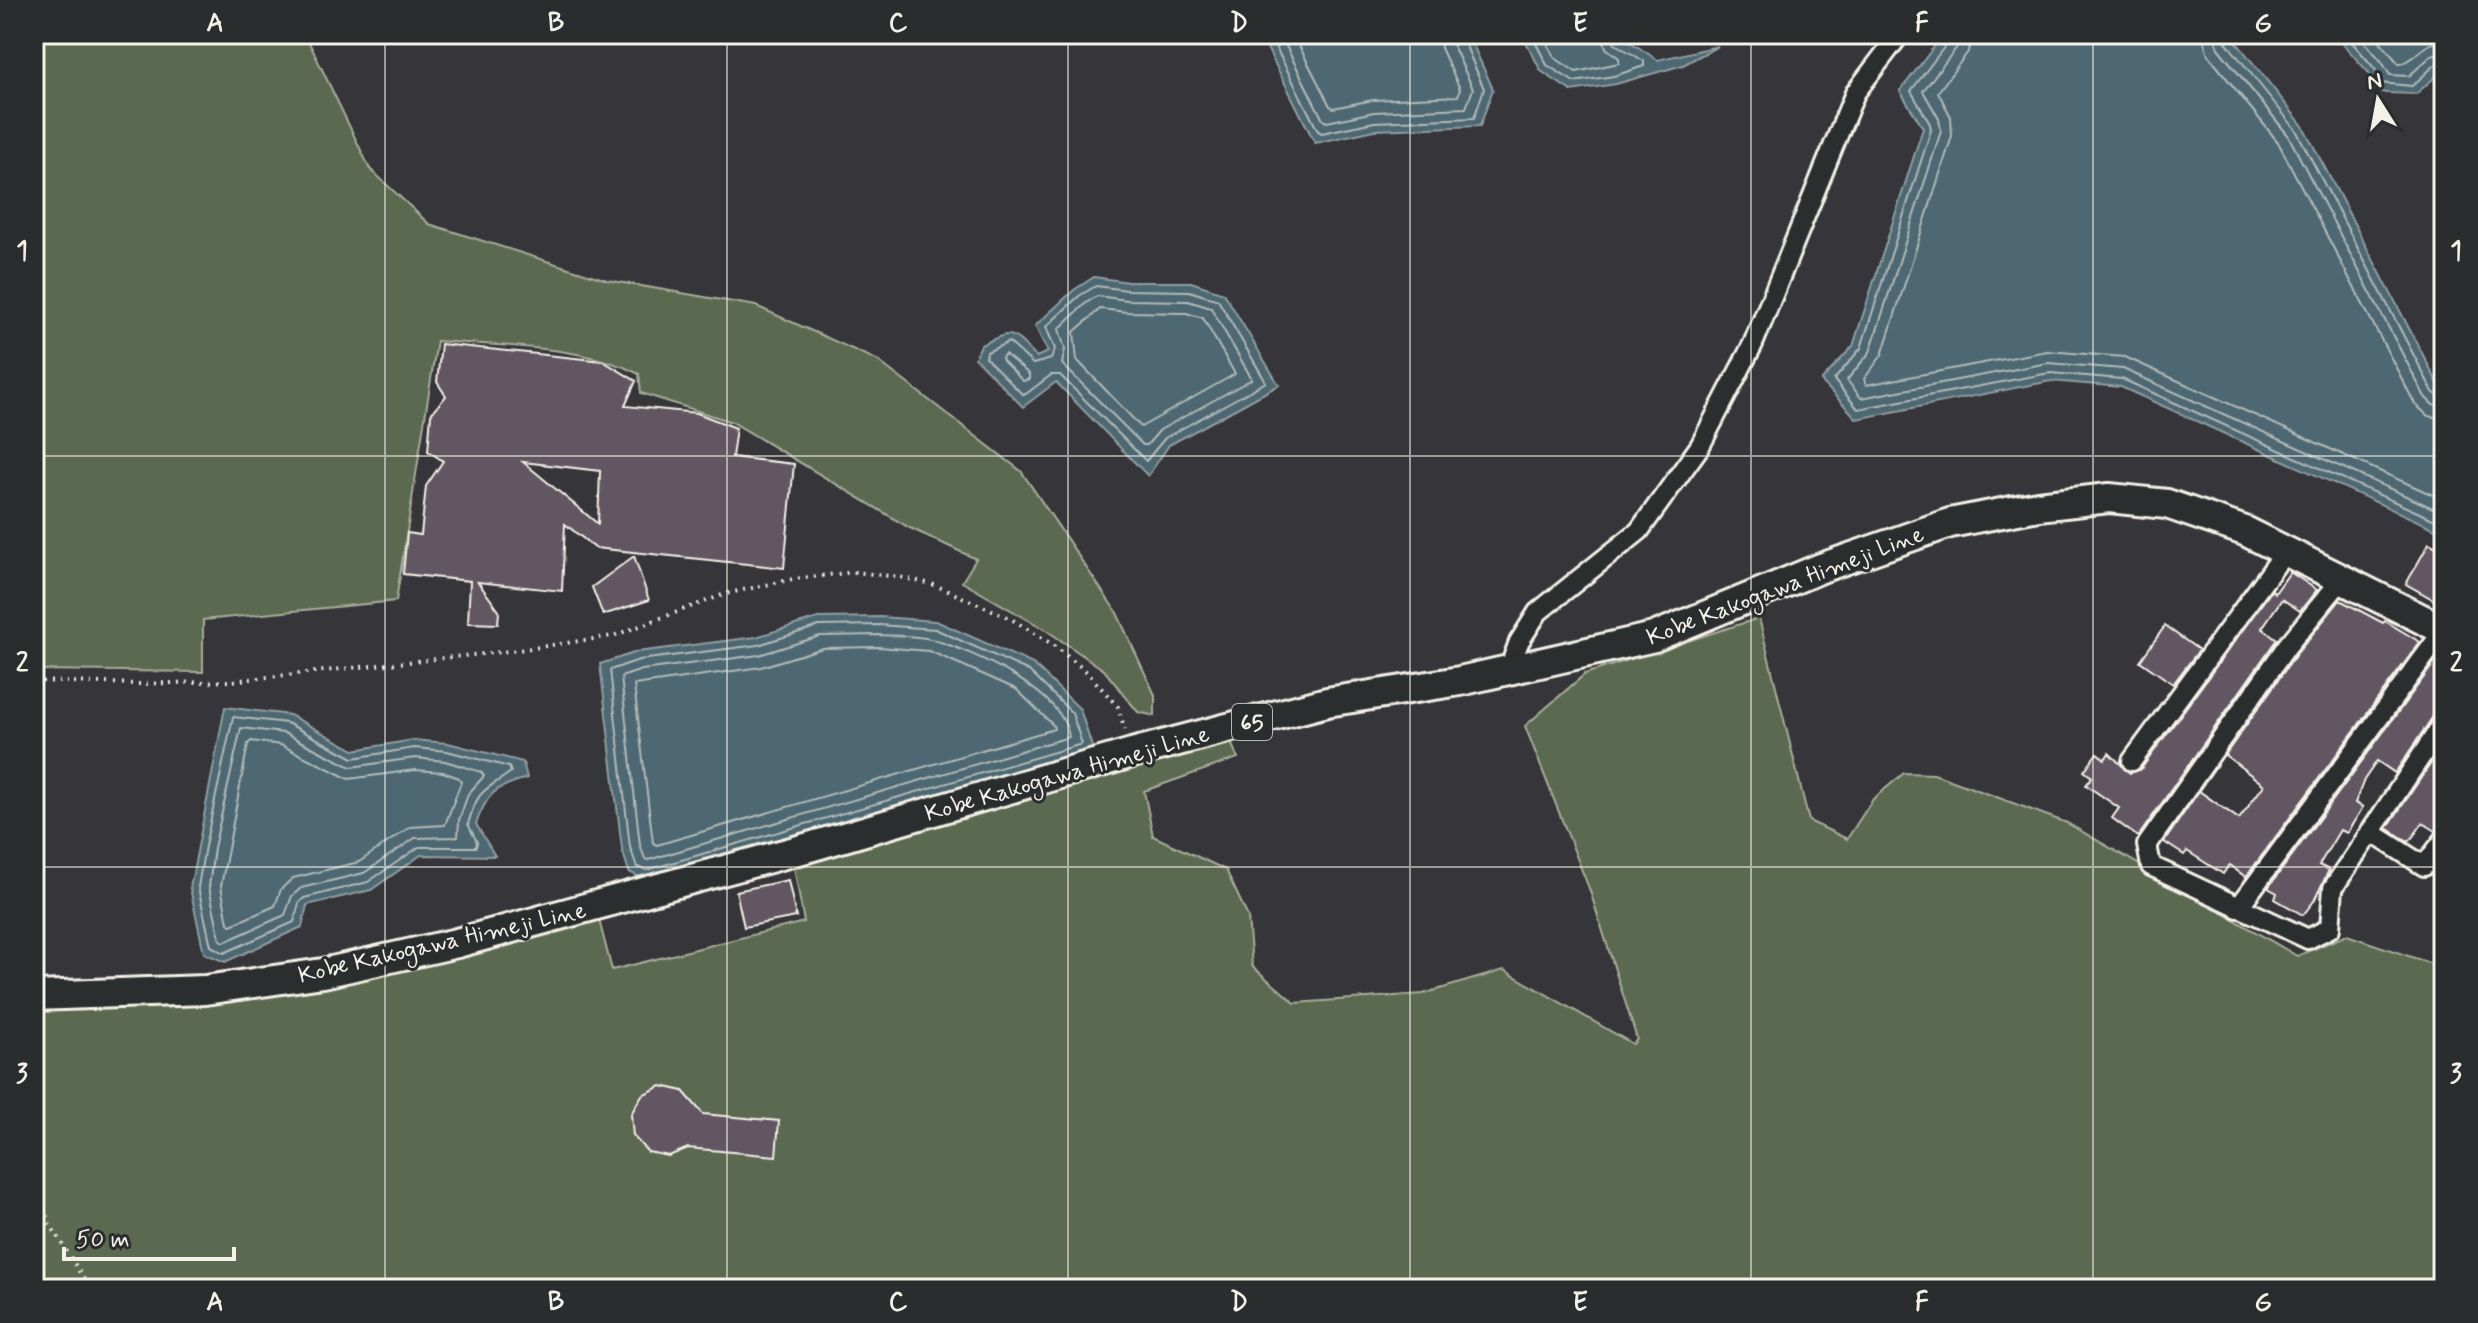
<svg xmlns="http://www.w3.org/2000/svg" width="2478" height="1323" font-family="Mynerve,sans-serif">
  <rect width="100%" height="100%" fill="#363539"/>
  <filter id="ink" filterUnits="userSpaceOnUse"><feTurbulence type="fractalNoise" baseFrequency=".0125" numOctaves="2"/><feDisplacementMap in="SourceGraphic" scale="16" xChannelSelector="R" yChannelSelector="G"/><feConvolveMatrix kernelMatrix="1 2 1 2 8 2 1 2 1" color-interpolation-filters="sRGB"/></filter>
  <g filter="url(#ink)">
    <path fill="#5c6951" stroke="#a8ad9c" stroke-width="2" d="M34,34H305L370,169L429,224L607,280L756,306L877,360L1021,471L1117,613L1155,695V716L1138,712L1104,670L1046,630L962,582L976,559L908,527L732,422L641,393L639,374C582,345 500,346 437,341L396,601L203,620V672L34,670Z
      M1759,618L1809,821L1847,839L1873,799L1904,773L1934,774L2067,823L2297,956L2347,935L2444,968V1289H34V1008L161,1007L357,979L599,920L612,970L804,922L794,867L994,805L1229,738L1238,758L1144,791L1153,836L1226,870L1248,917L1252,966L1295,1003L1423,994L1504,970L1633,1044L1637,1039L1590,891L1525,726L1585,674Z"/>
    <path fill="#4e6772" stroke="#909ea1" stroke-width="2" d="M1260,34H1468L1493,89L1480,126L1375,130L1315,143Z
      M1522,34H1618L1658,60L1718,46L1683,65L1616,84L1571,91L1541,71Z
      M1944,34H2230L2303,126L2444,395V533L2121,387L2051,381L1857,419L1821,381L1853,346L1923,128L1900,91Z
      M2334,34H2444V69L2416,94L2386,93L2368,89L2369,73Z
      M1094,277L1128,282H1191L1224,293L1279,385L1169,445L1148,476L1056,382L1023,407L975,358L981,345C1014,329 1011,331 1036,357L1048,352L1035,326L1074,290Z
      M880,617L936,621L1033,664L1080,709L1093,750L644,879L629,872L622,849L600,664L637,652L756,637L818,618Z
      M225,707L290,715L354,750L413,740L448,743L523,762L527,778C495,787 487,793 476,824L495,856L421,855L371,890L307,905L302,927L225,962L204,953L190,888Z"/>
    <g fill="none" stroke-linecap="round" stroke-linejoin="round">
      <path stroke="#b2bab9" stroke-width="2" d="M1269,34L1318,131L1322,133L1374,122L1474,118L1484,89L1461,34
        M1280,34L1323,120L1327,122L1374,112L1466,108L1473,89L1452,43L1451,34
        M1293,34L1330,106L1333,108L1373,100L1458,96L1460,89L1441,48L1439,34
        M1531,34L1547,65L1574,82L1614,76L1644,66V61L1615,44L1612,34
        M1542,34L1555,58L1576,72L1619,63V58L1606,48L1602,34
        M1950,34L1948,42L1911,91L1930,124L1931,130L1861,348L1834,380L1858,409L2050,373L2122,379L2444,524
        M1960,34L1957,47L1923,91L1939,119L1941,131L1870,352L1847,380L1861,398L2048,363L2123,369L2444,513
        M1972,34L1968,52L1938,92L1951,117L1952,136L1882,355L1864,379L1866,385L2047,351L2125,357L2444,500
        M2202,34L2208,55L2278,142L2415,404L2428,416L2444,419
        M2214,34L2218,48L2288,135L2425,397L2433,405L2444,407
        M2225,34L2226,42L2296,130L2433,392L2438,396L2444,397
        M2345,34L2375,69L2380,83L2412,86L2435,65L2444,63
        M2358,34L2382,62L2390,75L2409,76L2431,56L2444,53
        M2374,34L2399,64C2417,60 2421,42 2444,41
        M1096,286L1127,290L1189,291L1218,300L1266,382L1165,438L1146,461L1060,375H1051L1026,394H1022L986,358L987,352L1009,342L1033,364L1051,359L1055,349L1046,327L1079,296Z
        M1097,296L1127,300L1188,301L1211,308L1252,379L1160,430L1147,445H1143L1062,364L1065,349L1059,329L1085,304Z
        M1100,309L1127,312L1186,313L1203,318L1235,374L1141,427L1077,360L1074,332Z
        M1005,354L1029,374V379L1023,381L1003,361L1002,357Z
        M879,625L935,629L1029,671L1072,713L1082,744L647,870L637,867L630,847L610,670L639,660L758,645L819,626Z
        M879,635C896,636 918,635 934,640C974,652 1064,692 1069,737L648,860L645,859L640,845L621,677L642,670L759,655L820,636Z
        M879,647L929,651L964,666L1016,689L1053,725L1054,729L657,845L653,843L634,685L761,667L823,648Z
        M233,717L287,723L353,758L414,748L447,751L509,767L511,772C485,791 478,788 468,824L477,842L476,847H419L368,882L304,898L299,903L294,922L224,953L211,946L198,887L205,846Z
        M241,728L284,733L351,767L415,758L445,761L481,772L484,776L468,794L459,820L458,837L415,838L364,873L301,888L292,896L285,915L224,942L220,939L209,887L214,848Z
        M251,741L281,745L349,779L415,770L443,772L459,778L461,782L445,825L410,827L359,862L293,878L281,889L275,906L231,925L228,923L221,886L248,744Z"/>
    </g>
    <path fill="#645764" stroke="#f4f1e8" stroke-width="2" fill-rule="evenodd" d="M441,344L603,361L636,381L625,406L697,413L736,428L732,457L794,464L784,568L595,548L565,524L562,591L478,582L499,611L498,624L468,623L470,581L403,574L407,533L421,535L426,486L443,461L428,451L431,414L446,396L437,382ZM523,462L600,471L598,524Z
      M2429,543L2444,551V587L2436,601L2406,584Z
      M634,556L649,600L603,615L592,587Z
      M2290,572L2317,590L2300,611L2282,599L2262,628L2277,639L2138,837L2112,818L2119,808L2086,785L2092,777L2084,771L2097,753L2105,759L2109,753L2130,773L2141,769L2272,590L2275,593Z
      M2340,600L2383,623L2385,621L2420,642L2246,877L2229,865L2223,874L2187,851L2184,855L2164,842L2199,791L2239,819L2264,785L2225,755L2297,653Z
      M2165,626L2199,650L2173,684L2140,661Z
      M2441,654L2444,656V710L2434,715L2395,773L2377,761L2364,780L2355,803L2363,807L2347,833L2340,830L2319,865L2329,870L2314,901L2303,915L2275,899L2277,893L2268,888Z
      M2444,744V828L2436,831L2423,823L2409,842L2387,828Z
      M788,880L796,917L744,927L736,891Z
      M661,1086L683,1091L703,1114L779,1121L776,1156L688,1148L669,1156L648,1152L633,1136L631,1114L642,1095Z"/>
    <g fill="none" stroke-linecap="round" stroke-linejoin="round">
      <defs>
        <path id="minor" d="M2342,579L2287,646L2147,845L2151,866L2308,939L2330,928L2333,888L2444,722
          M1509,669L1519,642L1538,612L1639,531L1700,446L1753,344L1855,93L1900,34
          M2132,761L2286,551
          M2371,832L2424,866L2444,840
          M2238,908L2444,630"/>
        <path id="primary" d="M34,996L205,990L323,973L457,943L806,848L1132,753L1327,702L1460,681L1654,637L1821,568L1950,523L2038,506L2109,498L2167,504L2245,531L2444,630"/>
      </defs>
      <use href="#minor" stroke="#f4f1e8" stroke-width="24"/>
      <use href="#primary" stroke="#f4f1e8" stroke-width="34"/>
      <path stroke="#f4f1e8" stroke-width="4" stroke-dasharray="2 6" stroke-linecap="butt" d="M34,681L138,684L231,681L519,650L613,636L725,594L793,579L855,572L899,577L932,584L1008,617L1052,644L1087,672L1118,707L1125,730
        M34,1186L50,1224L90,1289"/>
      <use href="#minor" stroke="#2a2d2e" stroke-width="18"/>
      <use href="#primary" stroke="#2a2d2e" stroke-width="28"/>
    </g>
  </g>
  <path fill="none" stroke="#f4f1e8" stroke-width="2" stroke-opacity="0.55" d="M385,34V1289M727,34V1289M1068,34V1289M1410,34V1289M1751,34V1289M2093,34V1289M34,456H2444M34,867H2444"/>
  <g text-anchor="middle" stroke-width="6" stroke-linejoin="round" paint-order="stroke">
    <rect fill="#2a2d2e" stroke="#b7b6b0" stroke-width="2" x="1232" y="704" width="40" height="36" rx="6"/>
    <g font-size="22" font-weight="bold" fill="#f4f1e8">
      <text x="1252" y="730">65</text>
    </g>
    <g font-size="24" fill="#f4f1e8" stroke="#2a2d2e">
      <text transform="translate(1785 585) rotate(-21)" y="8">Kobe Kakogawa Himeji Line</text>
      <text transform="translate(1067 773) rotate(-16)" y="8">Kobe Kakogawa Himeji Line</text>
      <text transform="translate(442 942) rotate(-13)" y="8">Kobe Kakogawa Himeji Line</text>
    </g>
  </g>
  <rect width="2478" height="1323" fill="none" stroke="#2a2d2e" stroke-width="88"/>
  <g transform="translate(2378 100) rotate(349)" stroke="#2a2d2e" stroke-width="6" paint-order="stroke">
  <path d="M0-6L14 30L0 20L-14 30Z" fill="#f4f1e8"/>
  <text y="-12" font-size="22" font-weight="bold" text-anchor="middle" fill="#f4f1e8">N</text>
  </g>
  <path d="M64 1247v12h170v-12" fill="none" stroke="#f4f1e8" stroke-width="4"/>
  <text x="76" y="1247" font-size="24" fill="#f4f1e8" stroke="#2a2d2e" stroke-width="6" paint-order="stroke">50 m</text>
  <rect x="44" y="44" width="2390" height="1235" fill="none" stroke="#f4f1e8" stroke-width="3"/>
  <g font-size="26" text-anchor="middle" font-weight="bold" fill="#f4f1e8">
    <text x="215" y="31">A</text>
    <text x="556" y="31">B</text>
    <text x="898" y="31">C</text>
    <text x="1239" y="31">D</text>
    <text x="1580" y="31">E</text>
    <text x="1922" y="31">F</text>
    <text x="2263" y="31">G</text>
    <text x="22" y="259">1</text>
    <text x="2456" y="259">1</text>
    <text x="22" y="671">2</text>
    <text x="2456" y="671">2</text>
    <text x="22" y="1082">3</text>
    <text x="2456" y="1082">3</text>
    <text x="215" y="1310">A</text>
    <text x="556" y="1310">B</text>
    <text x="898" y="1310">C</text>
    <text x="1239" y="1310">D</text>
    <text x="1580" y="1310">E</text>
    <text x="1922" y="1310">F</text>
    <text x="2263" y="1310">G</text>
  </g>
</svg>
